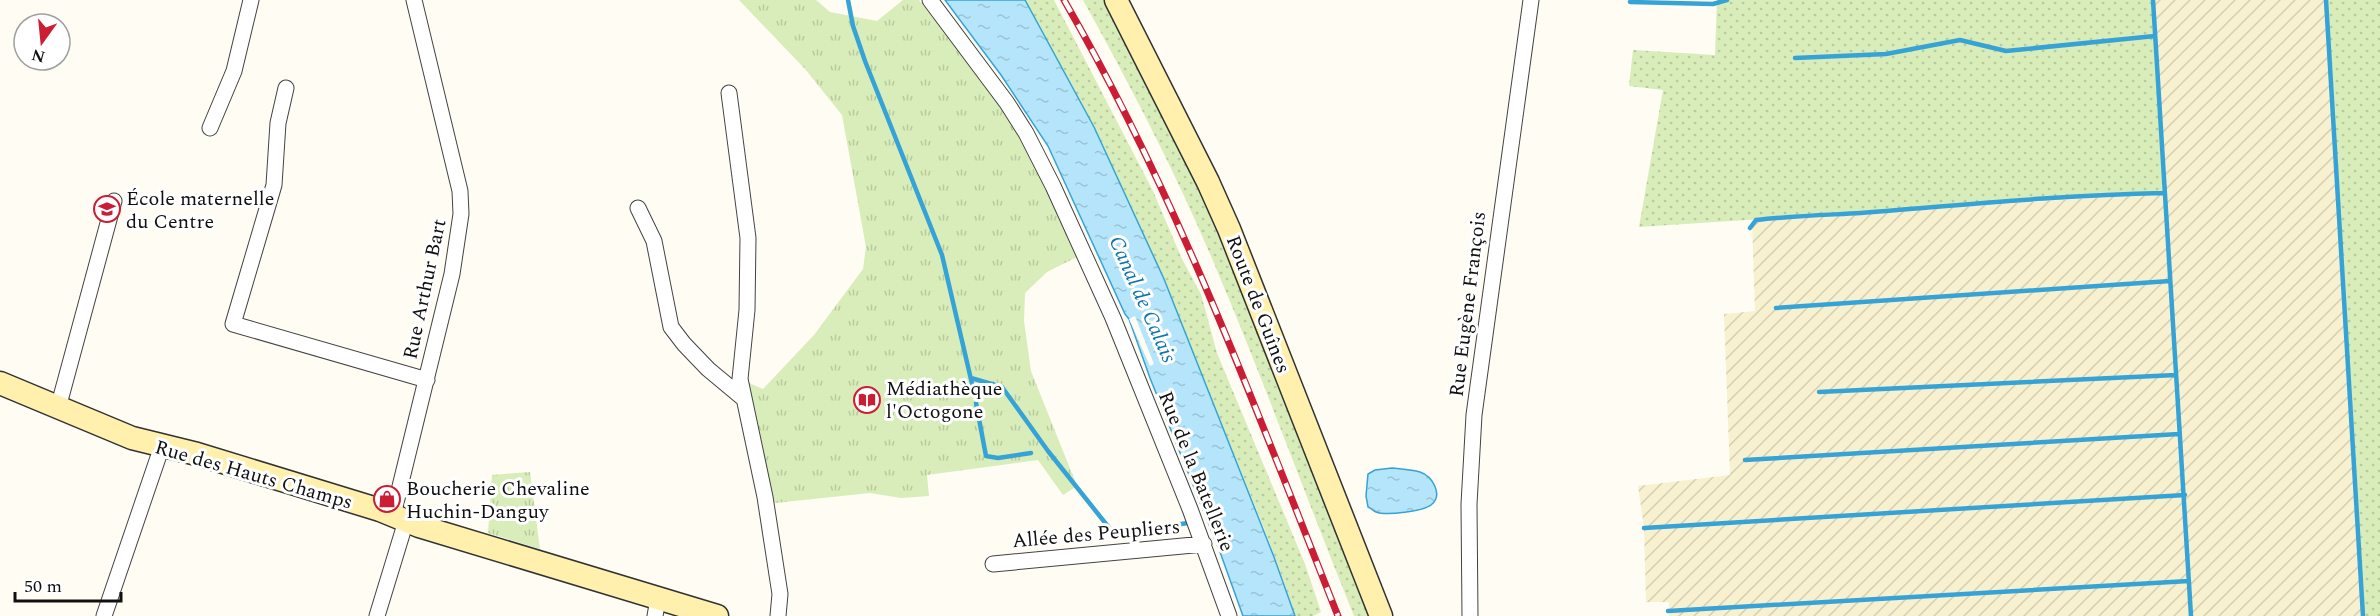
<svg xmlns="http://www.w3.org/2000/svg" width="2380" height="616" font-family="Spectral,serif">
  <defs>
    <pattern id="farmland-furrows" width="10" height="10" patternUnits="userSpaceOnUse" patternTransform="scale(1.5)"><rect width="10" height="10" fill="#f8f1d0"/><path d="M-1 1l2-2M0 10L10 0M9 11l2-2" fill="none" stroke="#d4ceb2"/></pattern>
    <pattern id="grass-dots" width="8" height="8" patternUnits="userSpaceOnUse" patternTransform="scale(1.5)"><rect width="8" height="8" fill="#d8edb9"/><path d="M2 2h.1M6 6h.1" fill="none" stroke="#b8ca9e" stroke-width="1.8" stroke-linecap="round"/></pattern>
    <pattern id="park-tufts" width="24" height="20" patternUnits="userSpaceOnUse" patternTransform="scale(1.5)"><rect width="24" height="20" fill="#d8edb9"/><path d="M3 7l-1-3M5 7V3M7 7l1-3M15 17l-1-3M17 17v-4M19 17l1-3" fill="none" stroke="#b8ca9e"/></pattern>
    <pattern id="water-ripples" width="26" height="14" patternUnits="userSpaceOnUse" patternTransform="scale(1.5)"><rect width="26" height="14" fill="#b4e5fa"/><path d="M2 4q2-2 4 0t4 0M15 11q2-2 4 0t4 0" fill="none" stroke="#9ac3d5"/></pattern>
  </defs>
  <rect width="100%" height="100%" fill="#fffcf3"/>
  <path fill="url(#farmland-furrows)" d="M2153,0H2324L2362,616H1669V602H1646L1644,528L1638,486L1730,475L1724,314L1755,311L1752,221L2163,193Z"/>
  <path fill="url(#grass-dots)" d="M1025,0H1054L1153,191L1182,259L1201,294L1217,353L1305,564L1321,612L1313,616H1295C1277,557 1252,499 1229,442C1170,291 1104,142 1025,0Z
    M1083,0H1106L1194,170L1278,371L1369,616H1354C1306,498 1263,378 1213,261C1175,171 1130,85 1083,0Z
    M1717,0H2152L2164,193L1639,227L1663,90L1629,86L1633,50L1715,55Z
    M2324,0H2380V616H2362Z"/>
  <path fill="url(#park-tufts)" d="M739,0H816L830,12L877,21L903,0H919L1000,104L1028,148L1079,256L1047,272L1025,293L1024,321L1031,371L1077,486L1063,495L1038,460L927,475L929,496L901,498L870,493L766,504L740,379L763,389L814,335L863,269L866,247L842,115L805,69Z
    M530,472L540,549L488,533L492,475Z"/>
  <path fill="url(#water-ripples)" stroke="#36a3d7" stroke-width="1.5" d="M945,0H1025L1094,127L1164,279L1274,557L1295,616H1243L1220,552L1150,378L1129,319L1125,314L1048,146L1001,75Z
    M1392,468C1401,469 1411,469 1420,472C1432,476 1444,495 1431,505C1423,511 1387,516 1376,512C1373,511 1371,508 1368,507L1366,496L1368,474L1375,470Z"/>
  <path fill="#fffcf3" d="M1135,316L1154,364L1150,366L1129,319Z"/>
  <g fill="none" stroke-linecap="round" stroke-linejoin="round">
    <path stroke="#36a3d7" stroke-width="4.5" d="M848,0L853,26L865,61L942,255L973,388
      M2153,0L2191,616
      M2326,0L2363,616
      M1630,2L1713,4L1727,0
      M1795,58L1886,54L1960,40L2006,51L2155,36
      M1750,228L1756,220C1791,216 1826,215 1861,213C1962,205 2062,195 2164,193
      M1776,308L2170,281
      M971,378L1002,387L1048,451L1114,534L1188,523
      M1819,392L2176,375
      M976,403L986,456L998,458L1031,453
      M1745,460L2179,434
      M1644,528L2185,495
      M1668,611L2189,581"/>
    <defs>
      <path id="street" d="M930,0L1007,103L1026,133L1053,186L1113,318L1190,509L1229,616
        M286,88L278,123L274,185L233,324L427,380
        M729,93L748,238L747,310L740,379L765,497L780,594L778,616
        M210,128L234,71L251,0
        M638,208L654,241L671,327L684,344L708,369L744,399
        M58,408L114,201
        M393,515L452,274L461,214L460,191L414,0
        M993,564L1204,544
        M104,616L162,446
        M377,616L406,521
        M655,616L658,599
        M1470,616L1469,504L1474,415L1531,0"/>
      <path id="secondary" d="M1116,0L1208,182L1229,229L1381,616
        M0,383L132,438L197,454L380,510L419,526L717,616"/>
    </defs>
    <use href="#street" stroke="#434343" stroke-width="17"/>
    <use href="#secondary" stroke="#323232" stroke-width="25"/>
    <use href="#street" stroke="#fff" stroke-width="15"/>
    <use href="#secondary" stroke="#fff0ae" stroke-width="22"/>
    <defs>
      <path id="rail" d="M1064,0C1177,195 1255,407 1338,616"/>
    </defs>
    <use href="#rail" stroke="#cb1d33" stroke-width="7"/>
    <use href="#rail" stroke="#fff" stroke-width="4.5" stroke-dasharray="14" stroke-linecap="butt"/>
  </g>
  <defs>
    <symbol id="school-ring" viewBox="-11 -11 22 22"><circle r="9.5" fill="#fff" stroke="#cb1d33" stroke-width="1.5"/><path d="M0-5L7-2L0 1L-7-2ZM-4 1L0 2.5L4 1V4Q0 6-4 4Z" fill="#cb1d33"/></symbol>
    <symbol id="library-ring" viewBox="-11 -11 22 22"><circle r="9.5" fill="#fff" stroke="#cb1d33" stroke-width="1.5"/><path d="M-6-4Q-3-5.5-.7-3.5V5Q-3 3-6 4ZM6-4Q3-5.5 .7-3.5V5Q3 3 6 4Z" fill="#cb1d33"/></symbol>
    <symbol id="shop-ring" viewBox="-11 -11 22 22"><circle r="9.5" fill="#fff" stroke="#cb1d33" stroke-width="1.5"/><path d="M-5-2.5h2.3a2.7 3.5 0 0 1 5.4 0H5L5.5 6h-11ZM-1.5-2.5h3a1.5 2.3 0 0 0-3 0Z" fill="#cb1d33"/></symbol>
  </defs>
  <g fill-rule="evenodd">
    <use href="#school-ring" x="92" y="194" width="30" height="30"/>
    <use href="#library-ring" x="852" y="385" width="30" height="30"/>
    <use href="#shop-ring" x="372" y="484" width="30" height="30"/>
  </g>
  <g text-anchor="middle" stroke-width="6" stroke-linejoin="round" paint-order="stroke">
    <g font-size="20" fill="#101010" stroke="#fff" text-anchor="start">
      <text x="126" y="205">École maternelle<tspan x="126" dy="23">du Centre</tspan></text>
      <text x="886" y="395">Médiathèque<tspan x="886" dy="23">l'Octogone</tspan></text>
      <text x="406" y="495">Boucherie Chevaline<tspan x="406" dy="23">Huchin-Danguy</tspan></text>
    </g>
    <g font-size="20" fill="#101010" stroke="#fff">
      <text transform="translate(424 289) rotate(-78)" y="7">Rue Arthur Bart</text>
      <text transform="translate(1259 304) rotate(69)" y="7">Route de Guînes</text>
      <text transform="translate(1467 304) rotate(-83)" y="7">Rue Eugène François</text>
      <text transform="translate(1197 471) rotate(68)" y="7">Rue de la Batellerie</text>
      <text transform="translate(254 474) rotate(16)" y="7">Rue des Hauts Champs</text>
      <text transform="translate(1096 533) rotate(-5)" y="7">Allée des Peupliers</text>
    </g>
    <g font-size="21" font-style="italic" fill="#0f73ac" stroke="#fff">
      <text transform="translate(1143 299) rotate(66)" y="7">Canal de Calais</text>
    </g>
  </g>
  <g transform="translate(42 42) rotate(195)"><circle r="28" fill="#ffffff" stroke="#9f9f9f" stroke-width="1.5"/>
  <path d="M0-4.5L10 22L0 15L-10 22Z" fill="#cb1d33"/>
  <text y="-9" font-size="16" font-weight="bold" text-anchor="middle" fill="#101010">N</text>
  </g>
  <path d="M15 592v9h106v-9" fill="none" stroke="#101010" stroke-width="3"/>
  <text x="24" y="592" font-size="18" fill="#101010" stroke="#ffffff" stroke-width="4.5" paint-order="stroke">50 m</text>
</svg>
